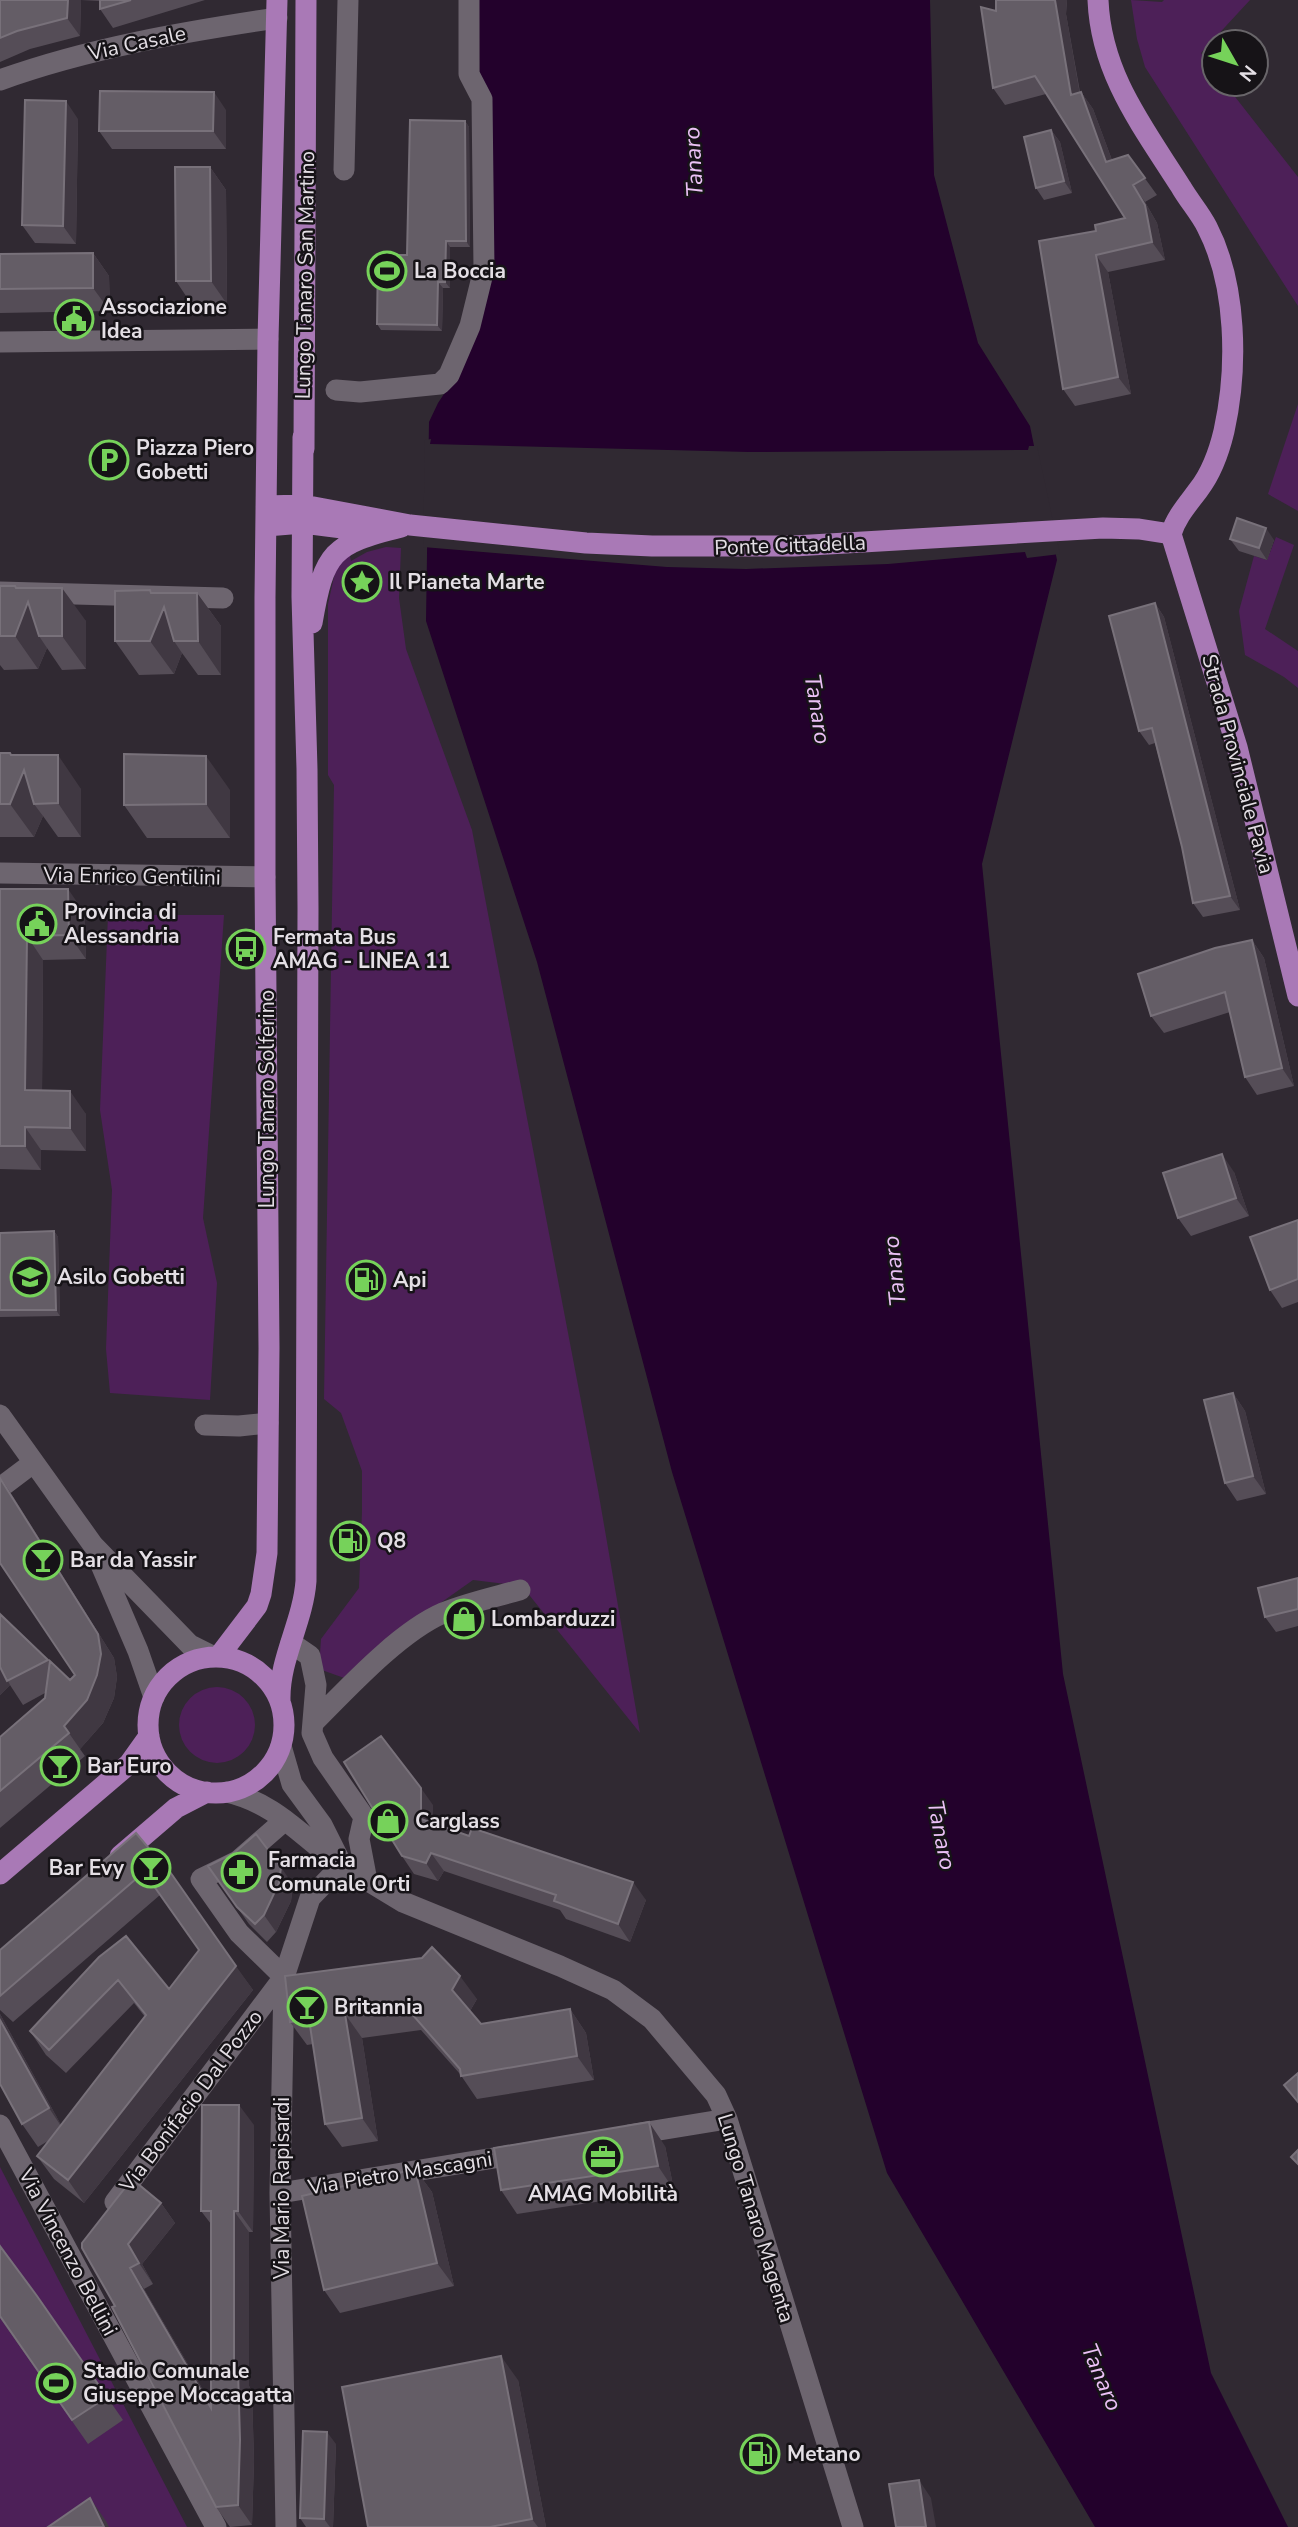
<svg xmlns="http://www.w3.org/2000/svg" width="1298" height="2527" font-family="'Nunito Sans',sans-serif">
  <rect width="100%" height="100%" fill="#302932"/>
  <path fill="#4d2058" d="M1131,0L1162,2L1164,0H1250L1201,53L1214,70V84H1225L1298,177V306L1145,67L1137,39Z
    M1298,404V511L1268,494Z
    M1276,537L1294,545L1265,629L1298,651V688L1284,677L1245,655L1239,611L1254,556L1267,560Z
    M386,547L401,548L399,598L406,649L472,830L598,1490L640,1733L522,1586L473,1580L415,1621L347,1679L319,1669L321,1639L359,1588L362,1512V1471L341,1413L324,1399L334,785L328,775V604L336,568L349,552L351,561L367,552Z
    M108,915H224L203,1218L217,1283L210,1400L110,1393L106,1349L112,1190L100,1110Z
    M179 1725a38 38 0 1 1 76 0a38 38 0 1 1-76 0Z
    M0,2167L187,2527H0Z"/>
  <path fill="#23012c" d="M479,0H930L934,175L978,343L1030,426L1057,560L982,864L1063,1674L1211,2373L1288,2527H1095L887,2173L672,1472L537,962L426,621L429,422L438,403L462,367L481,314Z"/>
  <path fill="#302932" d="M431,439L430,444L749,452L1028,450L1029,446H1037L1060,554L1027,558L1025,552L888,564L746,569L667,567L423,547L425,440Z"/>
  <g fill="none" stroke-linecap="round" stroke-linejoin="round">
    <path stroke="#6d656f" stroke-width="21" d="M0,80C89,48 183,32 277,18
      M344,170L348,0
      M0,342L268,339
      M336,390L360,392L440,384L449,375L470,326L484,269L482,99L469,74V0
      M0,592L223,598
      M0,873L265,877
      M0,1415L93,1545L190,1645L212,1656
      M205,1425L239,1426L268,1423
      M0,1488L33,1463
      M99,1560L138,1651L154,1697
      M291,1643L310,1656L316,1685L312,1733L323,1758L364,1817L359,1839L367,1881
      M313,1723C347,1689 399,1632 443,1613C467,1603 495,1597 520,1590
      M227,1792C278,1804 301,1837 342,1865L322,1825L292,1784L281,1746
      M284,1977L239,1933L201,1879L238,1861L285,1820
      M0,2125L216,2527
      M629,2135L727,2119
      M280,2193L525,2153
      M115,2202L284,1977
      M286,2527L280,2193L284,1977L310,1898L342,1865L403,1902L560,1966L613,1990L652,2019L716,2095L727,2119L853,2527"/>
    <path stroke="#a979b6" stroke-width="21" d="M1098,0C1101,74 1143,127 1181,187C1189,201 1200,213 1207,227C1237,285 1238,368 1224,431C1219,452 1212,472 1199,489C1188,504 1176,517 1171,534L1237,747L1298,996
      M304,449L306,0
      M266,506L303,505L410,525L586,543L652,546H794L1103,528L1139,529L1171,534
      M266,526L303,523L374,532
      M312,623C324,552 332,544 401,527
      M219,1656L257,1606L261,1594L267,1553L269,1348L265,877V597L268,339L277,0
      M148 1725a68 68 0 1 1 136 0a68 68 0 1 1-136 0Z
      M280,1700C279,1659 303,1622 306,1581L308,909L307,769L302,597L303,437
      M120,1856L176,1808L207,1792
      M0,1874L129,1764L149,1736"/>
  </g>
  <path fill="#554d57" d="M0,0H205L113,28L100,9V1L81,0L80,36L30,49L0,62Z
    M996,0H1067L1066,14L1080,92H1081L1093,109L1112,160L1128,155L1157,195L1145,202L1157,223L1165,260L1108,272L1131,394L1075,406L1063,389L1096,231L1125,218L1046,94L1005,105L993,88Z
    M226,110V149H112L99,131Z
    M78,119L76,244L35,243L22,225Z
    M465,121L469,127L470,247H450V288H443L442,331L381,330L377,324Z
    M1051,130L1060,142L1072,193L1044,200L1036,188Z
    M210,167L226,190L227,304L192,305L176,281Z
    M93,253L109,276L110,311L0,313V254Z
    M1230,539L1274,540L1267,560L1239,551Z
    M0,586H15L16,588L86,621V669L62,670L47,648L38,669L4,670L0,665Z
    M151,593H197L221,626V675H198L182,653L174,674L139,675L115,641Z
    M1155,603L1164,617L1240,910L1203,917L1193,903L1182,847L1155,743L1149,745L1139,731Z
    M0,753L12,755L81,789V837H58L43,816L34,837H0Z
    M230,790V838H147L124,805Z
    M0,889L84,912L86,959L43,960L42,1090L86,1114V1151L41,1150V1170L0,1169Z
    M1252,940L1264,958L1294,1086L1257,1095L1245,1077L1230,1012L1164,1033L1151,1016Z
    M1234,1172L1249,1216L1191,1236L1178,1218Z
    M1298,1220V1302L1282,1308L1270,1290Z
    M54,1231L58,1237L60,1316L0,1317V1233Z
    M1233,1393L1245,1411L1266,1494L1237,1501L1225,1483Z
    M12,1495L114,1658L117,1677L114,1698L103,1723L80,1749L85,1756L0,1828V1737L45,1698V1693L23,1705L10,1685L0,1695V1614L70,1680L75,1675Z
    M1298,1578V1626L1276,1632L1265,1617Z
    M433,1805V1824L646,1900L630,1942L566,1919L560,1910L444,1871L438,1881L414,1874L402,1856Z
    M136,1833L253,1990L84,2203L54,2179L37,2156L48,2141L38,2147L22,2124L0,2084V2014L61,2125L145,2017L134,2003L66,2073L46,2055L30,2031L99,1957L169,1989L199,1950L160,1895L13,2022L0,2010V1950Z
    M208,1866L293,1885L291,1901L276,1932L267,1942L249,1924Z
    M285,1976L477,1999L470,2011L481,2024L570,2009L586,2033L594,2080L477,2099L460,2074L421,2030L362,2038L378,2141L342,2147L325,2124L313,2044L307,2045L290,2022Z
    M254,2125L253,2232H249V2386L252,2391L254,2461L252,2525L230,2527L216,2507L115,2306L82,2248L161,2203L175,2223L142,2264L153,2284L144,2289L211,2404V2224L201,2211Z
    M665,2146L674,2190L517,2214L501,2190Z
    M415,2169L432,2192L454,2286L340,2313L324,2290Z
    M0,2246L37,2296L123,2420L88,2444L0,2318Z
    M518,2380L546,2527H368Z
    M336,2444L333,2527H306L300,2518Z"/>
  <path fill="#403842" d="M68,0H81L80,36L67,18Z
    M1055,0H1067L1066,14L1083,112L1071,95Z
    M214,92L226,110V149L213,131Z
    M1081,92L1093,109L1119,179L1106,162Z
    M66,101L78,119L76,244L63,226Z
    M465,121L469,127L470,247L466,241Z
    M1051,130L1060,142L1072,193L1064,181Z
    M210,167L226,190L227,304L211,281Z
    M1133,185L1145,202L1157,223L1165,260L1152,242Z
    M446,241L450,247V288L445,282Z
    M93,253L109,276L110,311L93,288Z
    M1096,255L1108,272L1131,394L1118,377Z
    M438,282L443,288L442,331L437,325Z
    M1266,528L1274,540L1267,560L1259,548Z
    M15,586L28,604V602L39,636L47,648L38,669L15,636Z
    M62,588L86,621V669L62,636Z
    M150,590L163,609L164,607L174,641L182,653L174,674L150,641Z
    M197,593L221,626V675L198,641Z
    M1155,603L1164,617L1240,910L1230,896Z
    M10,753L23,772L24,770L34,804L43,816L34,837L10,804Z
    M58,755L81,789V837L58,803Z
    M206,756L230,790V838L206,804Z
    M68,889L84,912L86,959L69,935Z
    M27,936L43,960L42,1114L25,1090Z
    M1252,940L1264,958L1294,1086L1282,1068Z
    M70,1091L86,1114V1151L70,1128Z
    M25,1127L41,1150V1170L25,1146Z
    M1222,1154L1234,1172L1249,1216L1236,1198Z
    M54,1231L58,1237L60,1316L56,1310Z
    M1233,1393L1245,1411L1266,1494L1253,1476Z
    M0,1477L12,1495L114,1658L117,1677L114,1698L103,1723L80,1749L85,1756L64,1726L87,1700Z
    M0,1665L10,1685L0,1695Z
    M421,1788L433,1805V1837L421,1819Z
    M431,1853L444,1871L438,1881L426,1863Z
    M281,1867L293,1885L291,1901L276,1932L264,1915Z
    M633,1882L646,1900L630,1942L618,1924Z
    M236,1966L253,1990L84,2203L68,2180Z
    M460,1976L477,1999L468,2014L452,1990Z
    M570,2009L586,2033L594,2080L577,2056Z
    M0,2014L65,2132L49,2108L0,2020Z
    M345,2014L362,2038L378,2141L362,2118Z
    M239,2105L254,2125L253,2232L238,2211Z
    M649,2122L665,2146L674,2190L658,2166Z
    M415,2169L432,2192L454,2286L437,2263Z
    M161,2203L175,2223L142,2264L153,2284L139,2263L128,2244Z
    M234,2211L249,2232V2386L252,2391L254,2461L252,2525L238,2505L234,2370Z
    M130,2268L144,2289L226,2429L211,2408Z
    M501,2356L518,2380L546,2527H538L532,2519Z
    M327,2432L336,2444L333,2527H330L324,2519Z
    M919,2480L931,2498L936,2527H926Z
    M90,2498L106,2521L109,2527H104Z"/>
  <path fill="#645d66" stroke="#78717a" stroke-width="2" d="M0,0H68L67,18L17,31L0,38Z
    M100,0H131L100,9Z
    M996,0H1055L1071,95L1081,92L1106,162L1128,155L1145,178L1133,185L1145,205L1152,242L1096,255L1118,377L1063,389L1039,241L1096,231L1095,225L1125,218L1035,76L993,88L981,7L996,11Z
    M100,91L214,92L213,131H99Z
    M25,100L66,101L63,226L22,225Z
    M410,120L465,121L466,241H446L445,282H438L437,325L377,324L378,255H407Z
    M1051,130L1064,181L1036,188L1024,137Z
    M175,167H210L211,281H176Z
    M93,253V288L0,289V254Z
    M1237,518L1266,528L1259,548L1230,539Z
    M0,586H15L16,588H62V636H39L28,602L15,636H0Z
    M150,590L151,593H197L198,641H174L164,607L150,641H115V591Z
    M1155,603L1230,896L1193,903L1182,847L1152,728L1139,731L1109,616Z
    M0,753H10L11,755H58V803L34,804L24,770L10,804H0Z
    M124,754L206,756V804L124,805Z
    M0,889H68L69,935L27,936L25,1090L70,1091V1128L25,1127V1146H0Z
    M1252,940L1282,1068L1245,1077L1225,992L1151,1016L1138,974L1215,948Z
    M1222,1154L1236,1198L1178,1218L1163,1173Z
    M1298,1220V1279L1270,1290L1250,1237Z
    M54,1231L56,1310H0V1233Z
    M1233,1393L1253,1476L1225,1483L1204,1400Z
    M0,1478L98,1634L101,1654L97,1675L87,1700L64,1726L69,1733L0,1791V1737L45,1698L50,1661L70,1680L75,1675L0,1563Z
    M1298,1578V1609L1265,1617L1258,1588Z
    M0,1614L48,1660L7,1681L0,1667Z
    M381,1736L421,1788V1819L469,1836L472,1828L633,1882L618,1924L554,1901L556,1895L431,1853L426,1863L402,1856L344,1762Z
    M136,1833L151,1851L154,1849L236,1966L68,2180L37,2156L146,2015L118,1980L49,2050L30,2031L99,1957L126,1936L169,1989L199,1950L144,1872L0,1996V1950Z
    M256,1834L281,1867L279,1883L264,1915L255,1924L237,1907L208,1866L234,1853Z
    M432,1947L460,1976L452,1990L481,2024L570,2009L577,2056L461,2076L460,2069L405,2006L345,2014L362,2118L325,2124L309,2019L290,2022L285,1976L422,1958Z
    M0,2020L49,2108L22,2124L0,2084Z
    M1298,2073V2102L1284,2085Z
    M202,2105H239L238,2211H234V2370H238L240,2440L238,2505L216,2507L112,2307L115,2306L82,2248V2243L132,2179L161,2203L128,2244L139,2263L130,2268L211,2408V2211H201Z
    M649,2122L658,2166L501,2190L494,2148Z
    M1298,2150V2164L1291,2157Z
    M415,2169L437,2263L324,2290L302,2196Z
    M0,2246L37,2296L107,2397L72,2420L0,2316Z
    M501,2356L532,2519L490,2527H368L342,2387Z
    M303,2431L327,2432L324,2519L300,2518Z
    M919,2480L926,2527H896L889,2484Z
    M90,2498L104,2527H48Z"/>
  <defs>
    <symbol id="stadium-ring" viewBox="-11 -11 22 22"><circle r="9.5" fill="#161317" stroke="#76d25a" stroke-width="1.5"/><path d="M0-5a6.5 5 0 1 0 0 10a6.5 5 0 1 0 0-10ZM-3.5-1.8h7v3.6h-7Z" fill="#76d25a"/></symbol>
    <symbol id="civic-ring" viewBox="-11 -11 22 22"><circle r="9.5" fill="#161317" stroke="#76d25a" stroke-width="1.5"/><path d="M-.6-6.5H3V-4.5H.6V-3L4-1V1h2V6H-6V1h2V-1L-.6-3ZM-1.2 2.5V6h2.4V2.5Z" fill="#76d25a"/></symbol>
    <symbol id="parking-ring" viewBox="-11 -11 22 22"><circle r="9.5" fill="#161317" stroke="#76d25a" stroke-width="1.5"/><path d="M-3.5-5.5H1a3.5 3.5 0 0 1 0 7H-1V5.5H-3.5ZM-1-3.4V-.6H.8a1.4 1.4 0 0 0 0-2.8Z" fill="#76d25a"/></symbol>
    <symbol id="sight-ring" viewBox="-11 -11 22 22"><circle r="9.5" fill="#161317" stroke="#76d25a" stroke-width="1.5"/><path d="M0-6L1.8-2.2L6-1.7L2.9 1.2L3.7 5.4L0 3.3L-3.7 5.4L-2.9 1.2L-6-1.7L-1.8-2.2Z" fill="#76d25a"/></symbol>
    <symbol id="bus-ring" viewBox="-11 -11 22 22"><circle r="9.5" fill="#161317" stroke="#76d25a" stroke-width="1.5"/><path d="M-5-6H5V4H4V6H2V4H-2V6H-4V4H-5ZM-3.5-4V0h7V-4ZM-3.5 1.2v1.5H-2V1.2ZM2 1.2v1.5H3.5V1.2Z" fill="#76d25a"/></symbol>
    <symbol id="school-ring" viewBox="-11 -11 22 22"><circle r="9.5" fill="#161317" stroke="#76d25a" stroke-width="1.5"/><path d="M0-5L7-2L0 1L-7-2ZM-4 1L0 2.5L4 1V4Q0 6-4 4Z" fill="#76d25a"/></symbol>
    <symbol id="fuel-ring" viewBox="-11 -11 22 22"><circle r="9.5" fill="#161317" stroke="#76d25a" stroke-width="1.5"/><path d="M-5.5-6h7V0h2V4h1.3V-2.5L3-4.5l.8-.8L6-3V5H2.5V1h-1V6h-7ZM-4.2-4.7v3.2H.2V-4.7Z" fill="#76d25a"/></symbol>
    <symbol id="bar-ring" viewBox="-11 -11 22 22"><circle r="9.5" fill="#161317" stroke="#76d25a" stroke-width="1.5"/><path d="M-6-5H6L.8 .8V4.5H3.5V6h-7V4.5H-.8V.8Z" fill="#76d25a"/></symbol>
    <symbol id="shop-ring" viewBox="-11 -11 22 22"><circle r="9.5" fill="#161317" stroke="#76d25a" stroke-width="1.5"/><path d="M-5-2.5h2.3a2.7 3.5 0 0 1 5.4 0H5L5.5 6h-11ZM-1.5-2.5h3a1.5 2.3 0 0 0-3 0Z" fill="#76d25a"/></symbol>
    <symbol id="pharmacy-ring" viewBox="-11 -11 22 22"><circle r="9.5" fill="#161317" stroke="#76d25a" stroke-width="1.5"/><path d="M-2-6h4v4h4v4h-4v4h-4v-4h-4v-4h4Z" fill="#76d25a"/></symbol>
    <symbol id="office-ring" viewBox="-11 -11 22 22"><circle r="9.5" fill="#161317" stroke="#76d25a" stroke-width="1.5"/><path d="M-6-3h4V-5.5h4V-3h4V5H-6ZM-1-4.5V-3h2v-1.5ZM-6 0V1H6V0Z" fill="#76d25a"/></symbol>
  </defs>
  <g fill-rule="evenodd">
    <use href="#stadium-ring" x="365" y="249" width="44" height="44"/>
    <use href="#civic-ring" x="52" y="297" width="44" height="44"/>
    <use href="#parking-ring" x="87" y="438" width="44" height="44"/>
    <use href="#sight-ring" x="340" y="560" width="44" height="44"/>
    <use href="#civic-ring" x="15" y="902" width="44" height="44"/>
    <use href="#bus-ring" x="224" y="927" width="44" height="44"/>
    <use href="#school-ring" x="8" y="1255" width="44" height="44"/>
    <use href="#fuel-ring" x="344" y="1258" width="44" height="44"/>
    <use href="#fuel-ring" x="328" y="1519" width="44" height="44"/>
    <use href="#bar-ring" x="21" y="1538" width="44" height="44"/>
    <use href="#shop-ring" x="442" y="1597" width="44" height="44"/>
    <use href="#bar-ring" x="38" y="1744" width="44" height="44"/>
    <use href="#shop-ring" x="366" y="1799" width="44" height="44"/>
    <use href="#bar-ring" x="129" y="1846" width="44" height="44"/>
    <use href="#pharmacy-ring" x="219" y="1850" width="44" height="44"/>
    <use href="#bar-ring" x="285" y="1985" width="44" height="44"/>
    <use href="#office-ring" x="581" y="2135" width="44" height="44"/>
    <use href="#stadium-ring" x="34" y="2361" width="44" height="44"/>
    <use href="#fuel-ring" x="738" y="2432" width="44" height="44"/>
  </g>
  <g text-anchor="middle" stroke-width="5" stroke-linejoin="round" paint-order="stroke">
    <g font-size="21" fill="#e4dfe5" stroke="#161317">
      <text transform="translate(137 43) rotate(-12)" y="7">Via Casale</text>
      <text transform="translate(305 275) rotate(-89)" y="7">Lungo Tanaro San Martino</text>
      <text transform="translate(790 545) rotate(-2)" y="7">Ponte Cittadella</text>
      <text transform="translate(1238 764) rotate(75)" y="7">Strada Provinciale Pavia</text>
      <text transform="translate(132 876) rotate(1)" y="7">Via Enrico Gentilini</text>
      <text transform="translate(267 1099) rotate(-90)" y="7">Lungo Tanaro Solferino</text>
      <text transform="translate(191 2101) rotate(-53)" y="7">Via Bonifacio Dal Pozzo</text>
      <text transform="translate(400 2173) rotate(-9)" y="7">Via Pietro Mascagni</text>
      <text transform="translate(282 2188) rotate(-90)" y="7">Via Mario Rapisardi</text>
      <text transform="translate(756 2218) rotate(73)" y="7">Lungo Tanaro Magenta</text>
      <text transform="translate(68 2252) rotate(62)" y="7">Via Vincenzo Bellini</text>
    </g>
    <g font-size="21" font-weight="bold" fill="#e4dfe5" stroke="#161317" text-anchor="start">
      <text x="414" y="278">La Boccia</text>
      <text x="101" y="314">Associazione<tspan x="101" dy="24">Idea</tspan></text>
      <text x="136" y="455">Piazza Piero<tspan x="136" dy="24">Gobetti</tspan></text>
      <text x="389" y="589">Il Pianeta Marte</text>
      <text x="64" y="919">Provincia di<tspan x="64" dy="24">Alessandria</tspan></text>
      <text x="273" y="944">Fermata Bus<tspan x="273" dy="24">AMAG - LINEA 11</tspan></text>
      <text x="57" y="1284">Asilo Gobetti</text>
      <text x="393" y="1287">Api</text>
      <text x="377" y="1548">Q8</text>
      <text x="70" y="1567">Bar da Yassir</text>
      <text x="491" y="1626">Lombarduzzi</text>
      <text x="87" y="1773">Bar Euro</text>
      <text x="415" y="1828">Carglass</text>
      <text x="268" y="1867">Farmacia<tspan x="268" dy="24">Comunale Orti</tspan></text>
      <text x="124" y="1875" text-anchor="end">Bar Evy</text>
      <text x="334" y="2014">Britannia</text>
      <text x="603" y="2201" text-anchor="middle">AMAG Mobilità</text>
      <text x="83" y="2378">Stadio Comunale<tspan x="83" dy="24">Giuseppe Moccagatta</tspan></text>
      <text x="787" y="2461">Metano</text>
    </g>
    <g font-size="23" font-style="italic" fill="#ebc1f6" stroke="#161317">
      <text transform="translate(693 162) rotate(-93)" y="8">Tanaro</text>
      <text transform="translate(818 709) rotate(81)" y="8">Tanaro</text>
      <text transform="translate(894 1271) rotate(-96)" y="8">Tanaro</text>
      <text transform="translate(942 1835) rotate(79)" y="8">Tanaro</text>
      <text transform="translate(1102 2377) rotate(67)" y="8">Tanaro</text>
    </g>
  </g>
  <g transform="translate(1235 63) rotate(129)"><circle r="33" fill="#161317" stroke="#686569" stroke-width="2"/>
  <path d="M0-5L12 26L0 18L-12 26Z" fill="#76d25a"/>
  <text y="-10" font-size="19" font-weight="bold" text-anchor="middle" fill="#e4dfe5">N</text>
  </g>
</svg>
